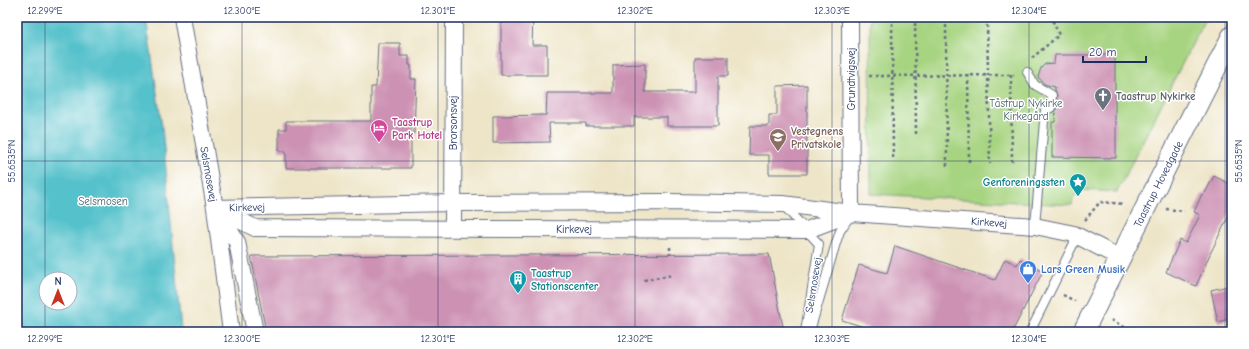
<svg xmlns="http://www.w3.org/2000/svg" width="1249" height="349" font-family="'Comic Neue',sans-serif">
  <rect width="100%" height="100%" fill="#fff"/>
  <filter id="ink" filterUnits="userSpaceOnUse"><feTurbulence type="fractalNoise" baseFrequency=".025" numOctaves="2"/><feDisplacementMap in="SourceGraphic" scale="8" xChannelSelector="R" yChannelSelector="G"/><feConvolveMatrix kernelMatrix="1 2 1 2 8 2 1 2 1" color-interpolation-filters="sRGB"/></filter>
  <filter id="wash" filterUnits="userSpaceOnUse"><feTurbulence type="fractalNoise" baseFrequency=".012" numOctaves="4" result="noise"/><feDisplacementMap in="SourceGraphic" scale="16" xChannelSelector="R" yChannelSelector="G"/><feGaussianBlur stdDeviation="0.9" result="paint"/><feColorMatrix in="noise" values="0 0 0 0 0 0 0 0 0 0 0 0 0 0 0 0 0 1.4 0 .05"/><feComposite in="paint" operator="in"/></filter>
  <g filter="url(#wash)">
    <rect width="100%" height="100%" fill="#eee5c8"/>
    <path fill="#a7d481" stroke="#618270" d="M870,17H1206L1117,192L1083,190L1078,191L1073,199L1072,205L871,194Z"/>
    <path fill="#54c1cb" stroke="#387894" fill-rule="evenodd" d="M17,17H146L162,127L181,330L180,332H17ZM46,279H70V303H46Z"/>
    <g id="blocks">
      <path fill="#cc91b3" d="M501,17H533L532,45H547V75H501Z
        M378,43H400V56H409V65H411V79H416L414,134H411V168H286V151H279V129H286V121H371V87H376Z
        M1055,55H1115V121H1116V158L1052,157V122H1055L1057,95L1055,90V87L1044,84L1038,77L1041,68L1045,64L1054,63Z
        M695,57H728V76H718V126H667V117H634V126H586V123H549L550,142L493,143V116L546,115L547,93H613V65L645,64V92H695Z
        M807,85V174H769V155H749L750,126H769V115H777V86Z
        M1214,176L1232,185V209L1210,254L1196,286L1166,272L1180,240L1186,243L1200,215L1194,212L1202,194L1204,195Z
        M895,246L995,280L1005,259L1017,265L1020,259L1043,271L1012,332H880L842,320L859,265L887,273Z
        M769,254L784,332H266L251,256Z
        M1232,285V318L1218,322L1211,290Z"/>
    </g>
  </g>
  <g filter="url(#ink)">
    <use href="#blocks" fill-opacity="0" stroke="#656f83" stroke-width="1"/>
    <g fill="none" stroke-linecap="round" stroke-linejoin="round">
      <defs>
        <path id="service" d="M1027,72L1035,85L1052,95L1051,108L1045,110L1035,226
          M784,206L819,244L805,332
          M810,331L836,243L840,231L850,216
          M1030,332L1074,243V234"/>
        <path id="minor" d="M182,17L215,208L231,332
          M850,17L851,213
          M215,208L453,203L669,202L783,204L851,213L1035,226L1074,234L1120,258
          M217,209L255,228L807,230L850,214
          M217,211L237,242L255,332
          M453,229L454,17"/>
        <path id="tertiary" d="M1083,332L1232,36"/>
      </defs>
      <use href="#service" stroke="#656f83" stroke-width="10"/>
      <use href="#minor" stroke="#656f83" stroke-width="18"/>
      <use href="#tertiary" stroke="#656f83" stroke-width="22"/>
      <path stroke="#656f83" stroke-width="2.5" stroke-dasharray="3 3" stroke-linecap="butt" d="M892,17L893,158
        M915,17L916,135
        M946,25L947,168
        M987,25L990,164
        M1032,58L1059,35L1051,17
        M968,75L969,165
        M1011,75L1012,164
        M869,76L1014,75
        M1166,209L1184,211
        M1085,220L1100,202L1124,204
        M670,247V254
        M644,280L672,275
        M1063,295L1075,301
        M1111,320L1134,332"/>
      <use href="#service" stroke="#fff" stroke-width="8"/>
      <use href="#minor" stroke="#fff" stroke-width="16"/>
      <use href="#tertiary" stroke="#fff" stroke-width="20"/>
    </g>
  </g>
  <path fill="none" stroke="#1b2f5e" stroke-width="1" stroke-opacity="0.45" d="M45,17V332M242,17V332M438,17V332M635,17V332M832,17V332M1029,17V332M1225,17V332M17,161H1232"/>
  <defs>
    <symbol id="church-pin" viewBox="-11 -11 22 30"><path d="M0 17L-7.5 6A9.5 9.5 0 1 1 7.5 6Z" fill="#6b7280" stroke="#fff"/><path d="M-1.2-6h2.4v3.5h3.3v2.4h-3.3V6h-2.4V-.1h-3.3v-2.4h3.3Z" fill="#fff"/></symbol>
    <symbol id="hotel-pin" viewBox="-11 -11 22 30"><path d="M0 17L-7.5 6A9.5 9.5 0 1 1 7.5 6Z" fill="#d1479c" stroke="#fff"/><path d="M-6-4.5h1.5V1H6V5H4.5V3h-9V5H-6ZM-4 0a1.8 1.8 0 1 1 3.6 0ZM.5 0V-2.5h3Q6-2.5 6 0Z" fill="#fff"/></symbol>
    <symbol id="school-pin" viewBox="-11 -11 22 30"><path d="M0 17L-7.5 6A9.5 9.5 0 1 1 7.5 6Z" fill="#8d6e63" stroke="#fff"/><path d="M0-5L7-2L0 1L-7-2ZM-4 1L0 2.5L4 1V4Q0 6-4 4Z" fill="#fff"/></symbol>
    <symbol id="sight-pin" viewBox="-11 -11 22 30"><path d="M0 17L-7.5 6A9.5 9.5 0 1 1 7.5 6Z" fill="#0f9aa8" stroke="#fff"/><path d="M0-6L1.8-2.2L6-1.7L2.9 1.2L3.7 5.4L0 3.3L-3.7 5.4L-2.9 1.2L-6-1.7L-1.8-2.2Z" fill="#fff"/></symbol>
    <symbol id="shop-pin" viewBox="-11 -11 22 30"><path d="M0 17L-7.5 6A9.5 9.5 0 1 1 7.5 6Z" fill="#3f7fe0" stroke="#fff"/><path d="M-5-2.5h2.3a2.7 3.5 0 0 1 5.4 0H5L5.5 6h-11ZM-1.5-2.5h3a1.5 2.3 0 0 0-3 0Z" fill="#fff"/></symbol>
    <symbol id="building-pin" viewBox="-11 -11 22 30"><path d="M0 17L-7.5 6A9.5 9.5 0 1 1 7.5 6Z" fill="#0f9aa8" stroke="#fff"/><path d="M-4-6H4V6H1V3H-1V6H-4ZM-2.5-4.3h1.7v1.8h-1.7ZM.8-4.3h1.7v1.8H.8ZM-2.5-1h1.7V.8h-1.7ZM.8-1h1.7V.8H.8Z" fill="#fff"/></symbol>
  </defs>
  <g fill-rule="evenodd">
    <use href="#church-pin" x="1093" y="86" width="20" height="27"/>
    <use href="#hotel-pin" x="369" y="118" width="20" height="27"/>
    <use href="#school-pin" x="768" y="127" width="20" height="27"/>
    <use href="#sight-pin" x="1068" y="172" width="20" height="27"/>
    <use href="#shop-pin" x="1018" y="259" width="20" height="27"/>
    <use href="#building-pin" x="508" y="269" width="20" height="27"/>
  </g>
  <g text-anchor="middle" stroke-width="3" stroke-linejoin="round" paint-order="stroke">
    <g font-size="11" fill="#1b2f5e" stroke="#fff">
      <text transform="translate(851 79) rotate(-90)" y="4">Grundtvigsvej</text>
      <text transform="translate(453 123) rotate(-90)" y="4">Brorsonsvej</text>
      <text transform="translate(209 174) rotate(80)" y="4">Selsmosevej</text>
      <text transform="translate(1158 184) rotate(-63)" y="4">Taastrup Hovedgade</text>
      <text transform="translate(247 207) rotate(-1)" y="4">Kirkevej</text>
      <text transform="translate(989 222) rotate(4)" y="4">Kirkevej</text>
      <text x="574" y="233">Kirkevej</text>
      <text transform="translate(813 285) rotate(-81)" y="4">Selsmosevej</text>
    </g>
    <g font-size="11" font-weight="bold" fill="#5b616d" stroke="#fff" text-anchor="start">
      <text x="1116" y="100">Taastrup Nykirke</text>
    </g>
    <g font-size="11" fill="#456168" stroke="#fff">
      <text x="1026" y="107">Tåstrup Nykirke<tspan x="1026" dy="13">Kirkegård</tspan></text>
      <text x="103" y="205">Selsmosen</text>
    </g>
    <g font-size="11" font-weight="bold" fill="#b23c85" stroke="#fff" text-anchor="start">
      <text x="392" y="126">Taastrup<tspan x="392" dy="13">Park Hotel</tspan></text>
    </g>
    <g font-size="11" font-weight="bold" fill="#785e54" stroke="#fff" text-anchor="start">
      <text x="791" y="135">Vestegnens<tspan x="791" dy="13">Privatskole</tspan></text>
    </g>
    <g font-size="11" font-weight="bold" fill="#0d838f" stroke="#fff" text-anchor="end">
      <text x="1065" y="186">Genforeningssten</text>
      <text x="531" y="277" text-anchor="start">Taastrup<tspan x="531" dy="13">Stationscenter</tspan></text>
    </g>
    <g font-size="11" font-weight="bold" fill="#366cbe" stroke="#fff" text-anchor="start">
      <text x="1041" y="273">Lars Green Musik</text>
    </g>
  </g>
  <rect width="1249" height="349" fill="none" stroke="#fff" stroke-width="44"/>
  <g transform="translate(58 291)"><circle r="19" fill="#ffffff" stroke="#a4acbf"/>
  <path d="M0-3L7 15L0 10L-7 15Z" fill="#c8321e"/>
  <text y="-6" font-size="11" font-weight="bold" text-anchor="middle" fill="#1b2f5e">N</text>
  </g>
  <path d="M1083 56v6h63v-6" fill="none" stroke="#1b2f5e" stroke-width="2"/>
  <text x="1089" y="56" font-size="12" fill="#1b2f5e" stroke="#ffffff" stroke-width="3" paint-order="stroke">20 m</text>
  <rect x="22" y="22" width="1205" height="305" fill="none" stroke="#1b2f5e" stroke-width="1.5"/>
  <g font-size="10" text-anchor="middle" fill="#1b2f5e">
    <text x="45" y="14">12.299°E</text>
    <text x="242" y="14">12.300°E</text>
    <text x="438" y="14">12.301°E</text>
    <text x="635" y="14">12.302°E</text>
    <text x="832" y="14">12.303°E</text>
    <text x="1029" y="14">12.304°E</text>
    <text transform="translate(11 161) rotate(-90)" y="4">55.6535°N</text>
    <text transform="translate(1238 161) rotate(-90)" y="4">55.6535°N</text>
    <text x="45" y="342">12.299°E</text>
    <text x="242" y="342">12.300°E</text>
    <text x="438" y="342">12.301°E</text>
    <text x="635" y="342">12.302°E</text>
    <text x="832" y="342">12.303°E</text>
    <text x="1029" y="342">12.304°E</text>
  </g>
</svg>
